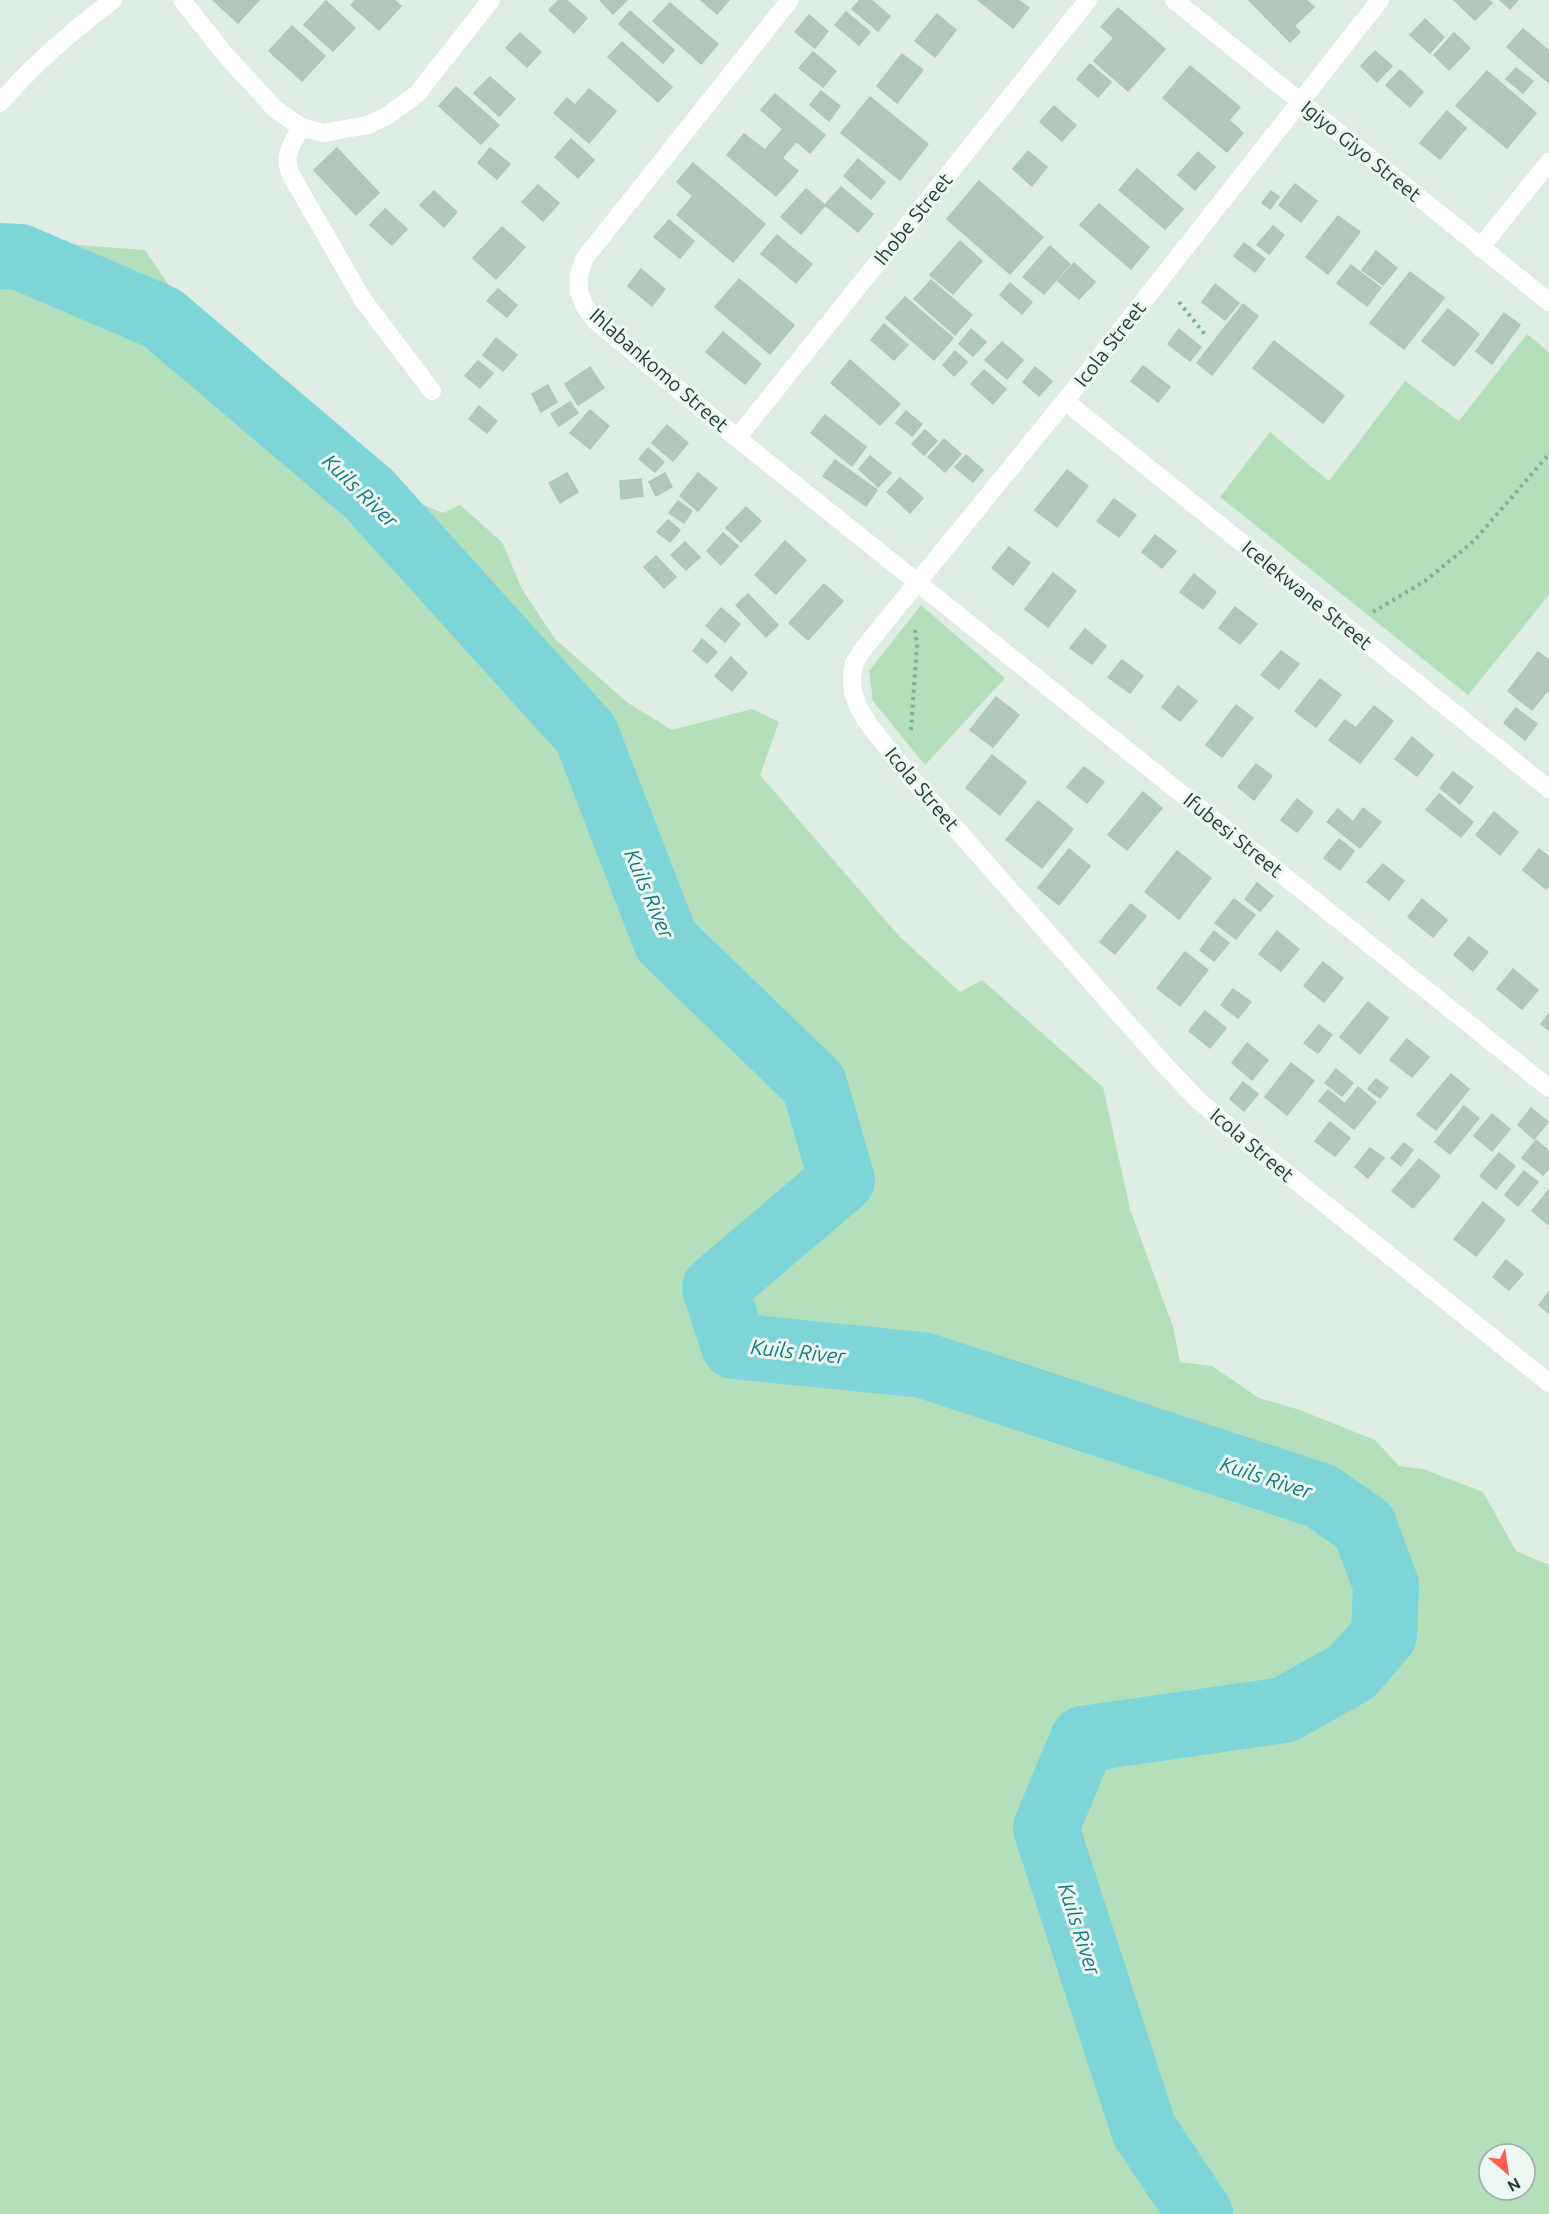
<svg xmlns="http://www.w3.org/2000/svg" width="1549" height="2214" font-family="Ubuntu,sans-serif">
  <rect width="100%" height="100%" fill="#deece4"/>
  <path fill="#b3e0ba" fill-rule="evenodd" d="M0,225L78,245L145,250L189,315L259,370L323,427L409,515L424,505L443,513L460,505L502,542L522,589L555,639L628,703L672,730L752,709L779,722L760,775L899,936L960,992L982,980L1103,1087L1130,1209L1173,1327L1180,1362L1212,1366L1259,1398L1300,1410L1375,1440L1399,1466L1423,1469L1483,1492L1516,1551L1549,1565V2214H0ZM1489,2154H1525V2190H1489Z
    M1527,334L1549,352V595L1468,695L1220,497L1270,432L1329,481L1405,381L1459,421Z
    M921,605L1005,678L925,765L873,701L869,671Z"/>
  <g fill="none" stroke-linecap="round" stroke-linejoin="round">
    <path stroke="#7ed5d8" stroke-width="66" d="M0,256L20,257L162,318L369,494L586,734L666,941L814,1084L842,1180L715,1288L734,1346L923,1365L1321,1496L1364,1526L1386,1585L1384,1635L1352,1672L1284,1710L1083,1739L1046,1828L1144,2130L1200,2214"/>
  </g>
  <path fill="#b3c7bc" stroke="#afc6ba" stroke-width="1.5" d="M213,0H259L238,23Z
    M356,0H394L401,6L379,30L351,5Z
    M559,0H566L587,18L574,33L549,10Z
    M600,0H627L613,14Z
    M701,0H729L717,14Z
    M860,0H871L890,16L878,31L852,9Z
    M978,0H1018L1029,8L1013,28Z
    M1249,0H1306L1314,7L1294,26L1300,32L1290,42Z
    M1454,0H1488L1492,3L1475,20Z
    M1500,0H1518L1510,9Z
    M326,1L355,28L333,51L304,25Z
    M670,3L718,44L701,64L653,21Z
    M1118,8L1165,49L1128,91L1094,61L1114,38L1101,27Z
    M630,11L674,50L663,63L619,24Z
    M846,12L870,32L859,45L835,25Z
    M937,14L956,30L935,57L915,41Z
    M809,15L828,31L815,48L795,32Z
    M1425,19L1444,37L1430,53L1410,35Z
    M292,26L325,56L302,81L269,51Z
    M1523,29L1549,51V83L1507,47Z
    M520,33L541,52L527,67L506,48Z
    M1454,33L1470,48L1449,70L1434,55Z
    M622,42L672,87L658,102L608,57Z
    M1375,51L1392,66L1377,82L1361,66Z
    M813,52L836,71L823,87L799,68Z
    M902,54L923,70L897,103L877,86Z
    M1090,64L1111,82L1098,97L1077,79Z
    M1190,66L1240,107L1229,120L1243,133L1227,152L1163,98Z
    M1516,68L1533,81L1523,93L1506,79Z
    M1400,70L1423,92L1410,107L1386,85Z
    M1487,71L1536,113L1507,148L1456,106Z
    M490,77L515,99L499,116L474,93Z
    M456,87L499,125L481,144L439,106Z
    M589,89L616,111L589,143L554,113L567,98L575,105Z
    M821,91L840,106L829,121L810,105Z
    M775,94L825,135L810,153L796,141L782,158L798,171L776,196L727,155L744,134L765,150L783,129L761,110Z
    M870,97L928,144L900,180L841,133Z
    M1054,106L1076,125L1062,141L1040,122Z
    M1447,111L1466,128L1440,159L1420,143Z
    M571,139L594,160L578,178L555,157Z
    M337,148L379,193L356,215L314,170Z
    M490,148L510,164L497,179L478,163Z
    M1028,151L1047,167L1032,186L1013,169Z
    M1198,152L1215,167L1195,190L1178,175Z
    M858,159L885,182L871,199L844,176Z
    M693,163L765,224L733,262L677,215L693,196L677,182Z
    M1137,169L1183,209L1165,229L1119,190Z
    M979,181L1043,237L1010,274L947,219Z
    M1295,184L1317,201L1301,222L1279,205Z
    M538,185L559,203L543,221L522,202Z
    M841,187L873,214L858,232L825,205Z
    M806,189L825,205L801,234L781,217Z
    M434,191L457,212L444,227L420,205Z
    M1271,191L1279,197L1270,209L1262,203Z
    M1099,204L1149,247L1131,269L1080,225Z
    M385,209L407,229L392,245L370,225Z
    M1338,216L1360,232L1328,274L1306,257Z
    M669,220L694,241L680,258L654,237Z
    M1273,226L1284,235L1269,254L1257,245Z
    M502,227L525,247L496,279L473,258Z
    M777,235L791,247L775,265L761,254Z
    M960,241L982,261L953,294L930,275Z
    M1244,243L1265,259L1255,272L1234,256Z
    M1050,246L1070,264L1044,294L1023,277Z
    M791,247L812,264L796,283L775,265Z
    M1376,251L1397,268L1383,285L1362,270Z
    M1074,263L1095,282L1079,299L1058,281Z
    M1351,265L1381,288L1367,306L1337,283Z
    M641,269L665,289L652,306L628,286Z
    M1410,272L1444,298L1404,349L1370,323Z
    M739,279L794,325L770,354L715,307Z
    M931,280L972,315L955,335L914,299Z
    M1010,283L1032,302L1022,314L1000,295Z
    M1215,284L1239,303L1225,320L1202,302Z
    M498,289L517,305L507,317L487,301Z
    M905,297L953,338L934,360L886,318Z
    M1243,304L1258,316L1212,375L1197,363Z
    M1448,309L1479,334L1454,366L1422,341Z
    M1504,313L1520,325L1492,364L1476,351Z
    M884,324L908,345L894,360L871,340Z
    M971,329L986,342L973,356L959,344Z
    M1179,329L1201,347L1190,361L1168,344Z
    M723,332L761,364L745,384L706,352Z
    M496,338L517,355L503,371L483,355Z
    M1274,341L1344,396L1323,423L1253,368Z
    M1002,342L1023,360L1007,379L985,360Z
    M955,351L967,362L954,376L943,365Z
    M850,360L900,404L880,425L831,383Z
    M478,361L493,373L480,388L465,376Z
    M1143,366L1170,387L1158,402L1131,381Z
    M590,367L604,388L578,405L565,384Z
    M1035,367L1052,381L1039,396L1023,382Z
    M984,370L1006,389L993,404L971,384Z
    M548,385L557,402L541,412L532,394Z
    M570,402L578,413L559,426L551,414Z
    M479,406L497,421L487,433L469,419Z
    M590,410L609,426L590,449L570,433Z
    M906,411L922,424L912,436L896,423Z
    M825,415L866,447L852,466L811,433Z
    M667,425L688,443L673,461L652,443Z
    M925,430L937,441L924,455L912,444Z
    M944,439L961,454L945,472L928,457Z
    M648,448L664,462L655,472L639,459Z
    M966,455L983,470L973,482L955,467Z
    M870,456L891,473L878,487L859,469Z
    M835,460L877,490L866,506L823,476Z
    M1067,470L1088,486L1057,527L1035,510Z
    M567,473L578,492L560,503L549,483Z
    M665,473L672,487L656,496L649,482Z
    M698,473L717,488L698,511L680,496Z
    M900,478L923,498L910,513L887,492Z
    M641,479L643,496L621,499L620,481Z
    M1114,499L1136,515L1119,537L1097,521Z
    M678,501L692,511L684,523L669,513Z
    M746,507L761,521L741,542L726,528Z
    M668,520L680,530L670,542L657,532Z
    M723,533L738,546L721,565L707,551Z
    M1155,535L1176,551L1162,568L1142,552Z
    M785,541L806,560L776,594L755,575Z
    M685,542L700,557L686,570L671,555Z
    M1009,547L1030,563L1013,585L992,568Z
    M656,556L676,577L664,588L644,567Z
    M1053,573L1076,591L1048,627L1025,609Z
    M1194,574L1216,592L1203,609L1180,592Z
    M824,584L843,601L808,640L789,623Z
    M748,594L778,625L766,637L736,605Z
    M1235,607L1257,624L1240,644L1219,628Z
    M721,608L740,624L725,642L706,626Z
    M1085,629L1106,646L1092,664L1070,648Z
    M702,639L717,652L707,663L693,651Z
    M1281,651L1299,664L1279,689L1261,675Z
    M1538,652L1549,660V692L1547,691L1532,710L1508,691Z
    M731,657L747,673L732,691L715,676Z
    M1122,660L1143,676L1130,693L1108,677Z
    M1320,679L1341,695L1316,727L1295,711Z
    M1178,686L1197,701L1180,721L1162,707Z
    M996,697L1019,715L993,747L970,730Z
    M1236,705L1253,718L1222,757L1206,745Z
    M1374,706L1393,721L1360,763L1329,740L1345,720L1356,728Z
    M1516,708L1537,724L1525,740L1504,723Z
    M1412,737L1433,755L1417,776L1395,759Z
    M992,755L1026,782L1000,815L966,788Z
    M1256,764L1272,776L1254,800L1238,787Z
    M1084,767L1104,782L1087,803L1067,787Z
    M1453,772L1473,787L1460,804L1440,788Z
    M1143,792L1162,808L1127,850L1108,835Z
    M1439,794L1473,822L1461,837L1426,810Z
    M1297,799L1313,812L1297,832L1281,820Z
    M1038,801L1073,829L1042,868L1006,840Z
    M1363,808L1381,822L1360,848L1327,822L1338,809L1353,822Z
    M1494,812L1518,832L1500,855L1476,835Z
    M1339,839L1354,851L1340,870L1324,858Z
    M1069,849L1090,866L1059,905L1038,888Z
    M1539,849L1549,857V885L1546,889L1523,870Z
    M1177,851L1211,878L1179,919L1145,892Z
    M1383,864L1404,881L1389,900L1367,882Z
    M1257,883L1273,896L1260,911L1245,899Z
    M1234,899L1255,915L1236,939L1215,923Z
    M1422,899L1447,920L1433,937L1408,917Z
    M1131,904L1146,916L1115,954L1100,942Z
    M1214,931L1229,943L1214,961L1200,950Z
    M1277,931L1299,949L1281,971L1259,954Z
    M1469,937L1488,952L1473,971L1454,955Z
    M1185,952L1208,970L1180,1006L1157,988Z
    M1323,962L1343,978L1324,1002L1304,986Z
    M1513,969L1538,990L1522,1009L1497,989Z
    M1233,989L1251,1002L1238,1018L1221,1005Z
    M1368,1002L1388,1018L1360,1054L1340,1037Z
    M1205,1011L1226,1028L1210,1048L1189,1031Z
    M1549,1014V1030L1541,1024Z
    M1319,1025L1332,1035L1318,1053L1304,1043Z
    M1407,1039L1429,1057L1412,1077L1390,1060Z
    M1247,1043L1268,1060L1252,1080L1232,1063Z
    M1291,1063L1314,1081L1287,1115L1265,1097Z
    M1336,1069L1353,1083L1342,1096L1325,1083Z
    M1451,1074L1469,1089L1436,1130L1417,1115Z
    M1376,1079L1388,1088L1380,1098L1368,1089Z
    M1243,1082L1258,1094L1244,1111L1230,1099Z
    M1358,1087L1376,1102L1354,1129L1319,1101L1328,1090L1345,1104Z
    M1464,1106L1479,1118L1450,1154L1435,1142Z
    M1531,1108L1548,1122L1534,1139L1518,1125Z
    M1492,1114L1510,1129L1492,1151L1474,1136Z
    M1330,1122L1350,1138L1335,1156L1315,1141Z
    M1536,1140L1549,1151V1168L1543,1175L1522,1158Z
    M1404,1143L1413,1150L1401,1166L1391,1158Z
    M1370,1148L1384,1158L1368,1178L1355,1167Z
    M1499,1153L1515,1166L1496,1189L1480,1176Z
    M1419,1159L1440,1176L1413,1208L1392,1191Z
    M1524,1171L1538,1182L1518,1206L1505,1195Z
    M1549,1190V1225L1532,1211Z
    M1483,1202L1505,1220L1476,1256L1454,1239Z
    M1506,1260L1523,1274L1509,1290L1493,1277Z
    M1549,1292V1313L1539,1305Z"/>
  <g fill="none" stroke-linecap="round" stroke-linejoin="round">
    <path stroke="#7ab39a" stroke-width="4" stroke-dasharray="3 4.5" stroke-linecap="butt" d="M1179,302L1207,337
      M1373,612L1425,581L1474,541L1549,454
      M911,730L917,645L915,630"/>
    <path stroke="#fff" stroke-width="18" d="M182,0L223,52L275,109L301,127L323,133L368,125L387,116L417,94L491,0
      M790,0L584,259L579,275V292L585,307L596,321L737,438L1549,1088
      M1174,0L1549,302
      M1380,0L1065,401L864,648L854,663L852,678L853,693L860,710L869,725L912,779L1161,1061L1199,1101L1235,1132L1549,1383
      M0,103C33,64 72,31 113,0
      M301,127C292,145 282,155 291,175L363,300L432,391
      M1480,248L1549,162
      M1065,401L1549,789
      M737,438L1088,0"/>
  </g>
  <g text-anchor="middle" stroke-width="6" stroke-linejoin="round" paint-order="stroke">
    <g font-size="20" fill="#1d3d31" stroke="#eef8f2">
      <text transform="translate(1361 151) rotate(39)" y="7">Igiyo Giyo Street</text>
      <text transform="translate(913 219) rotate(-51)" y="7">Ihobe Street</text>
      <text transform="translate(1110 344) rotate(-52)" y="7">Icola Street</text>
      <text transform="translate(659 370) rotate(41)" y="7">Ihlabankomo Street</text>
      <text transform="translate(1307 595) rotate(39)" y="7">Icelekwane Street</text>
      <text transform="translate(922 789) rotate(50)" y="7">Icola Street</text>
      <text transform="translate(1233 835) rotate(39)" y="7">Ifubesi Street</text>
      <text transform="translate(1252 1145) rotate(40)" y="7">Icola Street</text>
    </g>
    <g font-size="21" font-style="italic" fill="#117b80" stroke="#eef8f2">
      <text transform="translate(360 491) rotate(44)" y="7">Kuils River</text>
      <text transform="translate(649 894) rotate(67)" y="7">Kuils River</text>
      <text transform="translate(798 1352) rotate(6)" y="7">Kuils River</text>
      <text transform="translate(1266 1478) rotate(18)" y="7">Kuils River</text>
      <text transform="translate(1079 1929) rotate(72)" y="7">Kuils River</text>
    </g>
  </g>
  <g transform="translate(1507 2172) rotate(151)"><circle r="28" fill="#eef8f2" stroke="#9aada5" stroke-width="1.5"/>
  <path d="M0-4.5L10 22L0 15L-10 22Z" fill="#ff5f48"/>
  <text y="-9" font-size="16" font-weight="bold" text-anchor="middle" fill="#1d3d31">N</text>
  </g>
</svg>
